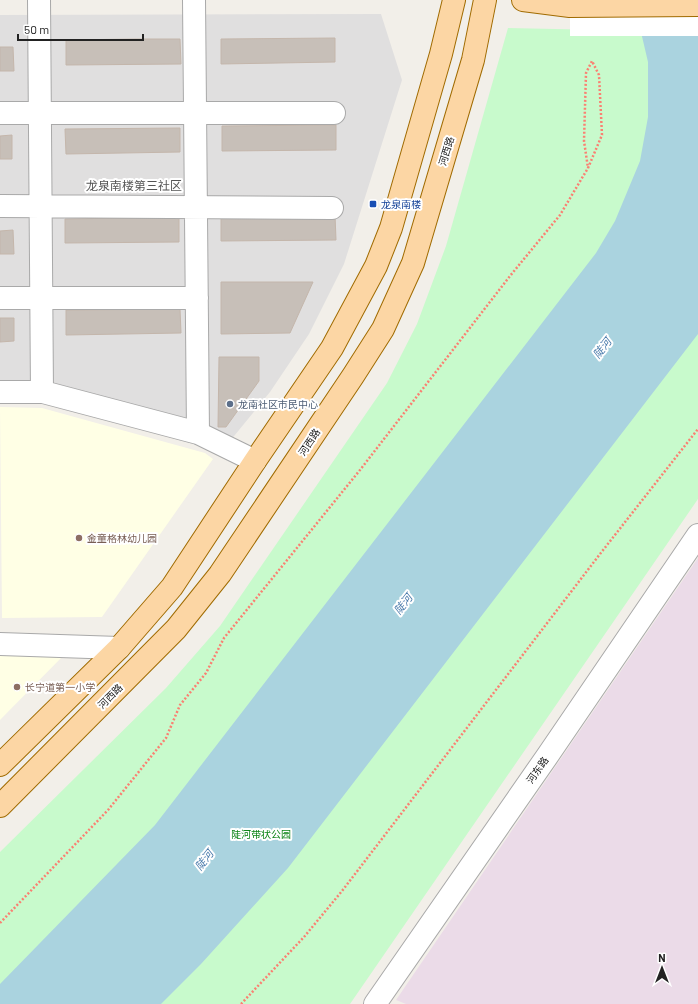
<svg xmlns="http://www.w3.org/2000/svg" width="698" height="1004" font-family="Barlow,'Noto Sans SC',sans-serif">
  <rect width="100%" height="100%" fill="#f2efe9"/>
  <path fill="#e0dfdf" d="M381,14L402,80L344,264L309,334L270,392L221,452L43,401L0,400V15Z"/>
  <path fill="#ebdbe8" d="M698,558V1004H406L396,1000Z"/>
  <path fill="#ffffe5" d="M0,407L42,408L205,453L213,459L102,617L2,618Z
    M0,653H66L0,720Z"/>
  <path fill="#c8facc" d="M508,28L698,32V499L350,1004H0V852L166,688L220,626L387,383L417,324L446,246Z"/>
  <path fill="#aad3df" d="M698,0V334L288,868L201,964L161,1004H0V984L155,825L596,253L615,221L640,161L648,117V62L637,15Z"/>
  <path fill="#fff" d="M570,0H698V36H570Z"/>
  <path fill="#c7bfb8" stroke="#c4b6ab" d="M335,38V62L221,64V39Z
    M136,39H180L181,64L66,65V40Z
    M0,47H13L14,71H0Z
    M336,125V150L222,151V126Z
    M180,128V152L66,154L65,129Z
    M12,135V159H0V136Z
    M335,215L336,240L221,241V217Z
    M179,217V242L65,243V219Z
    M13,230L14,254H0V231Z
    M221,282H313L290,333L221,334Z
    M180,309L181,333L66,335V310Z
    M0,318H14V341L0,342Z
    M219,357H259V381L226,427H218Z"/>
  <g fill="none" stroke-linecap="round" stroke-linejoin="round">
    <defs>
      <path id="minor" d="M39,0L42,392
        M194,0L198,433
        M0,113H334
        M0,206L332,208
        M0,298H197
        M0,392H43L198,433L255,461
        M0,644L119,648
        M375,1004L548,755L698,535"/>
      <path id="major" d="M523,0L570,6L698,5
        M0,765L119,648L172,587L255,461L332,348L376,266L391,228L441,54L454,0
        M0,806L176,629L220,574L353,376L383,329L413,263L473,60L485,0"/>
    </defs>
    <use href="#minor" stroke="#a9a9a9" stroke-width="24"/>
    <use href="#major" stroke="#a06b00" stroke-width="24"/>
    <path stroke="#fa8072" stroke-width="2.5" stroke-dasharray="2 2" stroke-linecap="butt" d="M0,923L108,810L166,738L180,705L206,673L224,638L360,470L510,276L560,215L588,168L602,135L599,75L592,61L586,73L584,141L588,168
      M241,1004L304,937L342,891L600,554L698,429"/>
    <use href="#minor" stroke="#fff" stroke-width="22"/>
    <use href="#major" stroke="#fcd6a4" stroke-width="22"/>
  </g>
  <rect fill="#1a4fb4" stroke="#fff" stroke-width="1.5" x="369" y="200" width="8" height="8" rx="2"/>
  <circle fill="#5c6f8a" stroke="#fff" stroke-width="1.5" cx="230" cy="404" r="4"/>
  <g fill="#8d6e63" stroke="#fff" stroke-width="1.5">
    <circle cx="79" cy="538" r="4"/>
    <circle cx="17" cy="687" r="4"/>
  </g>
  <g text-anchor="middle" stroke-width="4" stroke-linejoin="round" paint-order="stroke">
    <g font-size="10" fill="#222" stroke="#fff">
      <text transform="translate(446 151) rotate(-73)" y="4">河西路</text>
      <text transform="translate(309 442) rotate(-56)" y="4">河西路</text>
      <text transform="translate(110 696) rotate(-45)" y="4">河西路</text>
      <text transform="translate(537 770) rotate(-55)" y="4">河东路</text>
    </g>
    <g font-size="10" fill="#164399" stroke="#fff" text-anchor="start">
      <text x="381" y="208">龙泉南楼</text>
    </g>
    <g font-size="10" fill="#4e5e75" stroke="#fff" text-anchor="start">
      <text x="238" y="408">龙南社区市民中心</text>
    </g>
    <g font-size="10" fill="#785e54" stroke="#fff" text-anchor="start">
      <text x="87" y="542">金童格林幼儿园</text>
      <text x="25" y="691">长宁道第一小学</text>
    </g>
    <g font-size="10" fill="#0c8416" stroke="#fff">
      <text x="261" y="838">陡河带状公园</text>
    </g>
    <g font-size="11" font-style="italic" fill="#4a7aab" stroke="#fff">
      <text transform="translate(602 348) rotate(-52)" y="4">陡河</text>
      <text transform="translate(403 604) rotate(-52)" y="4">陡河</text>
      <text transform="translate(204 860) rotate(-52)" y="4">陡河</text>
    </g>
    <g font-size="12" fill="#555" stroke="#fff">
      <text x="134" y="190">龙泉南楼第三社区</text>
    </g>
  </g>
  <g transform="translate(662 968)" stroke="#ffffff" stroke-width="3" paint-order="stroke">
  <path d="M0-3L7 15L0 10L-7 15Z" fill="#222222"/>
  <text y="-6" font-size="11" font-weight="bold" text-anchor="middle" fill="#222222">N</text>
  </g>
  <path d="M18 34v6h125v-6" fill="none" stroke="#222222" stroke-width="2"/>
  <text x="24" y="34" font-size="12" fill="#222222" stroke="#ffffff" stroke-width="3" paint-order="stroke">50 m</text>
</svg>
